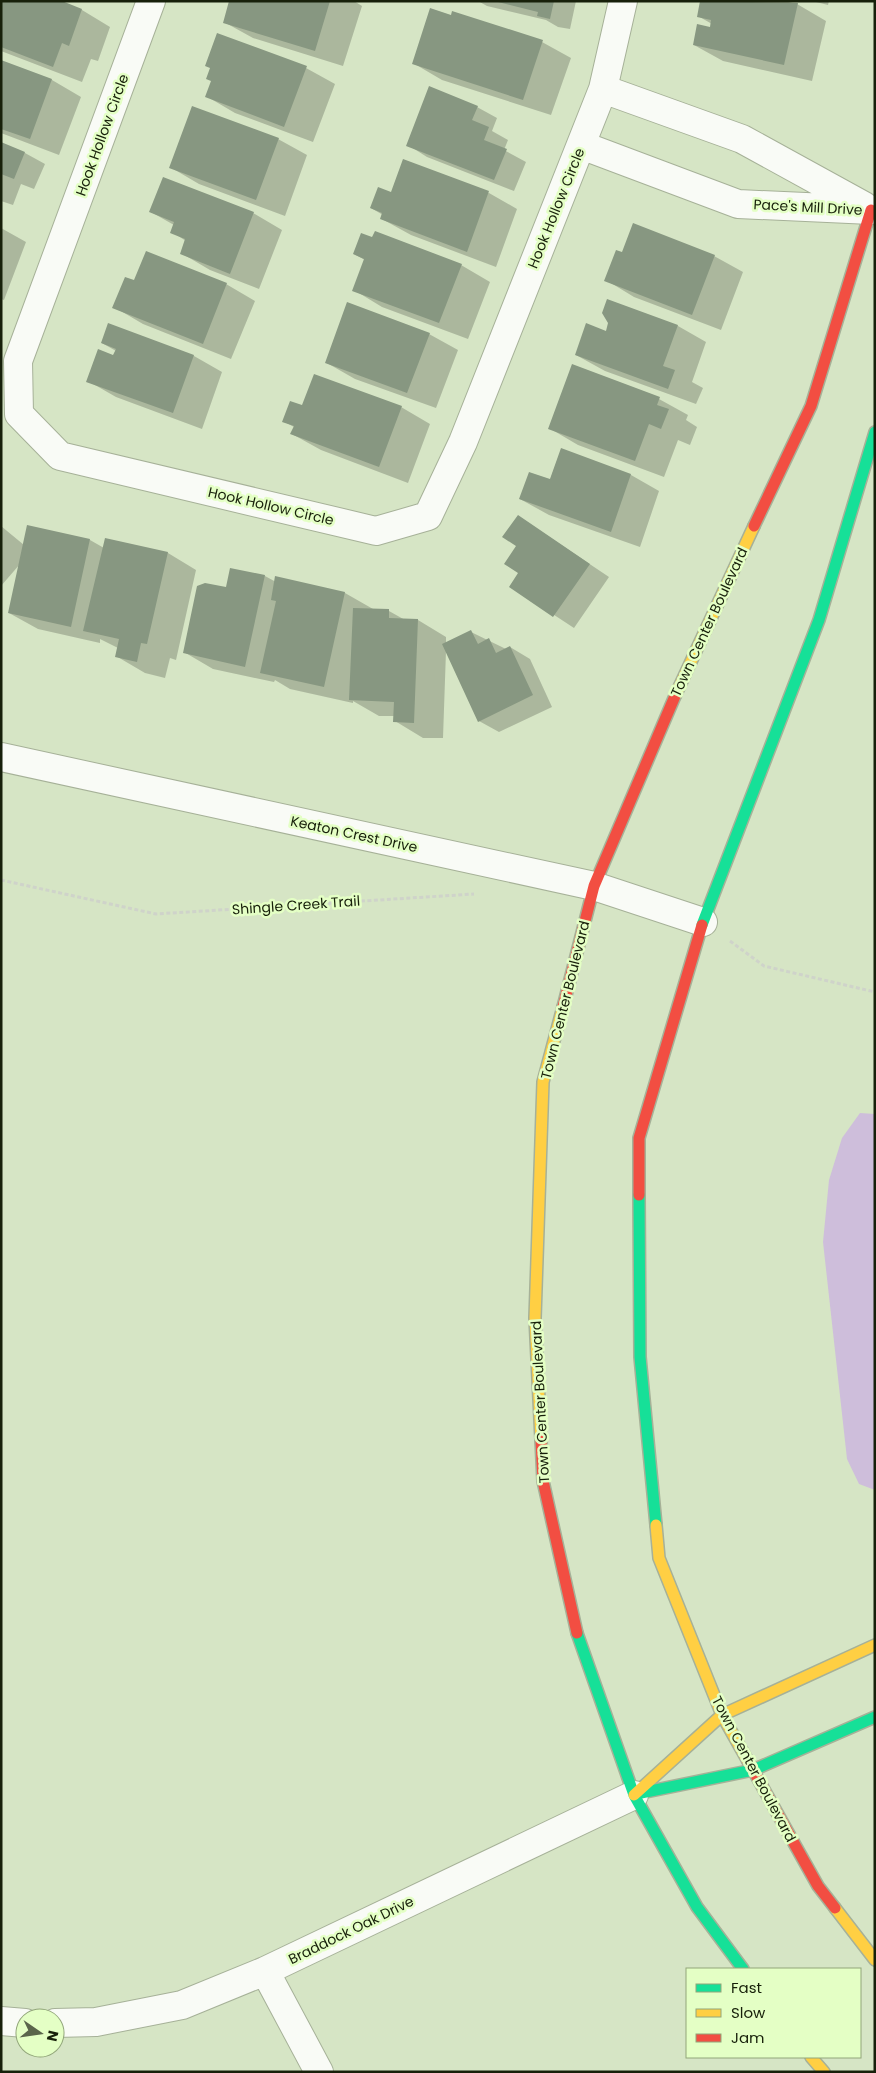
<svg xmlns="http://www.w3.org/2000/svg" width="876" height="2073" font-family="Poppins,sans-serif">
  <rect width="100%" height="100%" fill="#d6e5c5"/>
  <path fill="#cebedb" d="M860,1113L875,1114V1490L859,1484L847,1459L823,1242L829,1180L842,1138Z"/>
  <path fill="#0003" d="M1,1H59L82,10L110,27L98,61L91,59L82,82L1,51Z
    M231,1H354L362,6L343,66L253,38L224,22Z
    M478,1H576L570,29L558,27L546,20L487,6Z
    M701,1H784L797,4L826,21L812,81L723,61L694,45L711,28L712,24L698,16Z
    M812,1H829L828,5Z
    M542,42L571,58L551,115L442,80L413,63Z
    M1,61L52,80L81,97L59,155L1,133Z
    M306,68L335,84L313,142L235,113L206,96L212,81Z
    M477,107L497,118L492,131L508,140L504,150L526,162L514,191L427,157L408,145Z
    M278,139L307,155L285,216L199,184L170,167Z
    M1,144L25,153L45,164L34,189L21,184L13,205L1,201Z
    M404,160L489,193L517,209L496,267L411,235L382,219L383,215L371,208L392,193Z
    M151,212L253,213L282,230L259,289L210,270L181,253L186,241L172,232L174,225Z
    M1,228L26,242L4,300L1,299Z
    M354,254L461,265L490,282L468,339L382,307L354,290L365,260Z
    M714,256L743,272L721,330L634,297L606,280Z
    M135,282L226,284L255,301L231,359L143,324L114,307Z
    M608,300L678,326L706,342L692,382L703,388L696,404L605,371L576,355L606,332L610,323Z
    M109,325L194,356L222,372L202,429L116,397L88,381L114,356L116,351L102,343Z
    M429,334L458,350L436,408L355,379L327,363Z
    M659,399L688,415L686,420L697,427L690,445L678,440L664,477L578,445L549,428Z
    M303,407H401L430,424L408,483L321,450L292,434L294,427L283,421Z
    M561,450L631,475L659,491L640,547L549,515L520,499L550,480Z
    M518,516L609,577L574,628L510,586L520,573Z
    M1,526L24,545L90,540L104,548L106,539L168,553L196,570L176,660L170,658L165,678L145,673L116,656L118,648L100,639V643L38,629L9,613L20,564L1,586Z
    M231,569L265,576L276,582L345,593L373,609L389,611L405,620H418L446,637V644L471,632L506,649L510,647L530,659L552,707L499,732L479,721L446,651L443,738H423L395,721V716H379L353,701V703L290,689L275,680L274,682L213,669L184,652L227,589Z"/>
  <path fill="#879781" d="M1,1H62L82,9L69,46L62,43L53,67L1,47Z
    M229,1H330L315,51L223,23Z
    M494,1H554L550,19L537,16L538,12Z
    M700,1L798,3L784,65L693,45L697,24L710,27L711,20L697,17Z
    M430,8L451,15L452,11L543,40L523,100L412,64Z
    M217,33L307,66L284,127L205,97L211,81L206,79L210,68L205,66Z
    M1,60L52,79L30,139L1,129Z
    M429,86L478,106L472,120L489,127L484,140L507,149L494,180L406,146Z
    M192,106L279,138L256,200L169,168Z
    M1,142L25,152L14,179L1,174Z
    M403,159L489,191L467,252L380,219L382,213L370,208L378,187L391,192Z
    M163,177L254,212L230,274L180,254L185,239L170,233L174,222L149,212Z
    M633,223L715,255L692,315L604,281L616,250L622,252Z
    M375,231L462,264L439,323L352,291L364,259L353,254L361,233L372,237Z
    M146,251L227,283L203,344L112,308L125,277L134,280Z
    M607,299L678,325L663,366L675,370L668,389L575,355L586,323L606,331L608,323L602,313Z
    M347,302L430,333L407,393L325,363Z
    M108,323L194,355L173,413L86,382L98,349L113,355L116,349L101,343Z
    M572,364L660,397L657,405L669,409L661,429L649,424L635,461L548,429Z
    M314,374L402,406L379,467L290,434L294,426L282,422L290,401L302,405Z
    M561,448L631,474L611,532L519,499L529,472L550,479Z
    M518,515L590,564L553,617L509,587L518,573L504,564L516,546L502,537Z
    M27,525L90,539L71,627L8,613Z
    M105,538L168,552L147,644L141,643L137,662L115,657L119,639L83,631Z
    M230,568L265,575L245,667L183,653L197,586L205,583L226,587Z
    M275,576L345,592L324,687L260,673L276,601L271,600Z
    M353,608L389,609V618L418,619L414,723L393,722L394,702L349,700Z
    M471,630L478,644L489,638L496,653L510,646L533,695L478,722L442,644Z"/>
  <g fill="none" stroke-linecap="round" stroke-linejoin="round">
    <defs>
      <path id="street" d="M151,1L18,361L19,414L60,456L376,531L428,516L463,442L603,89L623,1
        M603,89L742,139L864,206
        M581,145L738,204L871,210
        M1,757L594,886L703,922
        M265,1971L319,2072
        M1,2021L25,2023
        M55,2023L96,2022L182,2005L265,1971L634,1795"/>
      <path id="fast" d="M702,925L819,620L875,432
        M639,1195L640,1357L656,1525
        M577,1633L634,1795L697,1907L743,1969
        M636,1794L753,1770L875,1717"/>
      <path id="slow" d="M675,696L754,526
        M541,1440L535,1318L543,1082L563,1007
        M656,1525L659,1558L722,1715L748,1761
        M634,1795L722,1715L875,1645
        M835,1908L875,1960
        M811,2057L824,2072"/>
      <path id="jam" d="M754,526L811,406L871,210
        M563,1007L594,886L675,696
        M639,1195V1138L702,925
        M541,1440L543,1481L577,1633
        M748,1761L818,1886L835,1908"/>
    </defs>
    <use href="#street" stroke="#a6b198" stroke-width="30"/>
    <use href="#fast" stroke="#a6b198" stroke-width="14"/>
    <use href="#slow" stroke="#a6b198" stroke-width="14"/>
    <use href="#jam" stroke="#a6b198" stroke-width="14"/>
    <path stroke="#cfd3ca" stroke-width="3" stroke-dasharray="4 2.5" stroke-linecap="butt" d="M1,880L156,914L474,894
      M730,941L764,966L875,992"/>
    <use href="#street" stroke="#f9fbf6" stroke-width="28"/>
    <use href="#fast" stroke="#16e098" stroke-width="11"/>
    <use href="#slow" stroke="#ffcf43" stroke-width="11"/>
    <use href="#jam" stroke="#f24e42" stroke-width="11"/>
  </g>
  <g text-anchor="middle" stroke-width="5" stroke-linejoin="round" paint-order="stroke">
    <g font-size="14" fill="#17200a" stroke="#e4ffc5">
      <text transform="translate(102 135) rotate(-70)" y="5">Hook Hollow Circle</text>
      <text transform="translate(808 207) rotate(3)" y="5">Pace's Mill Drive</text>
      <text transform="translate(556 208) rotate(-68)" y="5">Hook Hollow Circle</text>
      <text transform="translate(271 506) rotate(13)" y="5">Hook Hollow Circle</text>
      <text transform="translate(709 622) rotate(-65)" y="5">Town Center Boulevard</text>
      <text transform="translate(354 834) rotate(12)" y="5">Keaton Crest Drive</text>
      <text transform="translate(296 905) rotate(-4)" y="5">Shingle Creek Trail</text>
      <text transform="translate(565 1000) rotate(-76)" y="5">Town Center Boulevard</text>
      <text transform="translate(540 1402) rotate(-93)" y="5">Town Center Boulevard</text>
      <text transform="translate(754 1769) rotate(62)" y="5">Town Center Boulevard</text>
      <text transform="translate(351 1930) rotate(-26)" y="5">Braddock Oak Drive</text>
    </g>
  </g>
  <rect width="876" height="2073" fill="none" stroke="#17200a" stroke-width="5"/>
  <rect x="686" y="1968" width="175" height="90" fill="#e4ffc5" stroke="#92a67a"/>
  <rect x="696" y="1984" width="25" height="8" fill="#16e098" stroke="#92a67a"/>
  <text x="731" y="1993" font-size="15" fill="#17200a">Fast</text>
  <rect x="696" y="2009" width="25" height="8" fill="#ffcf43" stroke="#92a67a"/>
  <text x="731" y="2018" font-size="15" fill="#17200a">Slow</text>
  <rect x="696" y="2034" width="25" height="8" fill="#f24e42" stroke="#92a67a"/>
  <text x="731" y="2043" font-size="15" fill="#17200a">Jam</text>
  <g transform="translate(40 2033) rotate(103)"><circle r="24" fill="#e4ffc5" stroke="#92a67a"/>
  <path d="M0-4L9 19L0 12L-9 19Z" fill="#5a654b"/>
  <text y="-8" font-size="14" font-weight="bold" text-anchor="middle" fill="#17200a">N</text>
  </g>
</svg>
